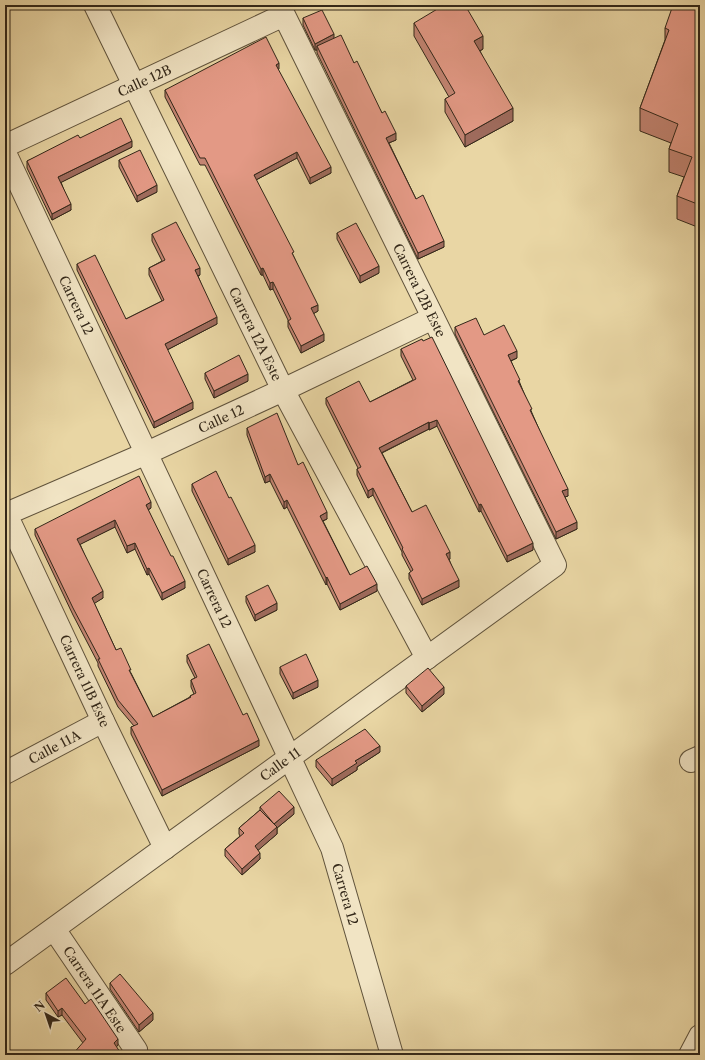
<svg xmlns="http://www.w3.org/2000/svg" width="705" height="1060" font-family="'Libre Caslon Text',serif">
  <rect width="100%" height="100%" fill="#e9d6a4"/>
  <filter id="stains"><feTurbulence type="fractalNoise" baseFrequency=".005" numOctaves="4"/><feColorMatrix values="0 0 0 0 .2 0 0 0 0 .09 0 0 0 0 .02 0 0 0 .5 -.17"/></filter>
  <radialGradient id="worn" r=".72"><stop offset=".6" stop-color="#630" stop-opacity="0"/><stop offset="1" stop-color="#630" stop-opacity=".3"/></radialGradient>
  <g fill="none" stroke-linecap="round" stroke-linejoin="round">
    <defs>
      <g id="minor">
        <path id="s1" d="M95,5L283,390L427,658"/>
        <path id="s2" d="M5,146L284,15L555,565L5,964"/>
        <path id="s3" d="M5,153L332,848L392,1055"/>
        <path d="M691,761L700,757"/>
        <path id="s4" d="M5,773L103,721"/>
        <path id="s5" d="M165,848L103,721L6,514L147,453L283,390L433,318"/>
        <path id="s6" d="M54,929L136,1050L133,1055"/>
        <path d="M690,1055L700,1036"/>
      </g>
    </defs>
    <use href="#minor" stroke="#60533c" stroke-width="24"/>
    <use href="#minor" stroke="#f1e4c4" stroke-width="22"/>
  </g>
  <path fill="#c38472" stroke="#322719" d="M700,5V228L677,219V196L684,177L669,172V149L671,143L640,131V108L665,40V28Z
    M303,18L334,38L354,63L382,113L396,140L389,143L416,199L444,247L418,259L317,53V50H315L303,25Z
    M414,23L483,49L480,51L513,121L465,147L445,112V99L449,97L414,36Z
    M279,69L278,70L331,173L310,184L297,158L256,180L294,257L318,311L313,314L324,341L301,353L288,327V320L273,289L270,290L263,275H261L205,165H200L165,97V90Z
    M80,138L132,147L61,182L71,210L52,220L27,168V161Z
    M119,160L157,192L137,202L119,167Z
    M337,233L379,273L360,283L337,239Z
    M152,234L200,275L198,276L217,324L167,350L193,409L154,428L77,270V264L126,319L162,301L149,275V268L162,261L152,241Z
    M455,327L484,335L517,358L511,361L532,413L568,496L565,497L577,529L556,539L455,334Z
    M401,349L533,550L507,562L481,511L479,512L437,426L429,430V429L382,453L412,512L450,559H449L459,587L422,605L409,579V573L411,572L402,555V552L373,495L368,498L357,475V469L358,468L326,404V398L370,402L413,380L401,356Z
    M205,373L248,381L214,398L205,379Z
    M247,428L298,465L327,519L323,521L350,575L377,591L340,610L327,584L326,585L287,507L284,509L270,481L265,483L247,435Z
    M192,484L229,498L255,552L228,565L192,491Z
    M151,508L148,510L185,588L162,600L149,574L147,575L135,549L127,553L115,527L80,544L103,598L94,603L116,650L131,673L153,717L190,697V696L194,694L191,687V680L195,678L187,662V655L243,715L259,746L162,796L131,734V727L134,726L118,707L98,666V663L73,615L35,535V529Z
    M246,596L277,610L255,621L246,602Z
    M280,667L318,687L293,699L280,674Z
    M406,686L444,694L422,712L406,693Z
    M380,752L357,767V770L332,786L316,767V760Z
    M260,807L294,814L277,828V834L258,850L260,859L242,875L225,856V849L240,836L239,834V828L260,810Z
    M110,983L153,1020L139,1032L110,989Z
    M46,993L85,1004L118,1045L116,1047L120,1055L83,1043L62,1015L58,1017L46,1000Z"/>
  <path fill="#9f6b5d" stroke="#322719" d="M334,34V41L317,46V50H315V44Z
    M483,36V49L474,54V41Z
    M279,63V69L276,71V65Z
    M513,108V121L465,147V135Z
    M396,133V140L386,144V138Z
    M132,141V147L58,184V177Z
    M297,152V158L254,181V175Z
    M331,167V173L310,184V178Z
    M157,185V192L137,202V196Z
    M71,204V210L52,220V214Z
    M444,241V247L418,259V253Z
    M379,266V273L360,283V276Z
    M200,268V275L195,277V270Z
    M263,268V275H261V269Z
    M273,282V289L270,290V283Z
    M318,305V311L311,315V308Z
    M217,317V324L165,351V344Z
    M324,334V341L301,353V346Z
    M517,351V358L508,362V355Z
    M248,374V381L214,398V391Z
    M193,402V409L154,428V422Z
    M437,420V426L429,430V423Z
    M429,422V429L379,454V448Z
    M270,474V481L265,483V477Z
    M373,488V495L368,498V491Z
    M568,489V496L562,498V491Z
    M287,500V507L284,509V502Z
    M151,502V508L146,511V505Z
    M481,504V511L479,512V505Z
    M327,512V519L320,522V516Z
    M115,520V527L77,546V539Z
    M577,522V529L556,539V532Z
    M135,543V549L127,553V546Z
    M533,543V550L507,562V556Z
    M255,545V552L228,565V559Z
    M450,552V559L446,561V554Z
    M149,568V574L147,575V569Z
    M327,577V584L326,585V578Z
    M459,580V587L422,605V599Z
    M185,581V588L162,600V593Z
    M377,584V591L340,610V604Z
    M103,591V598L92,605V598Z
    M277,603V610L255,621V615Z
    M318,680V687L293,699V693Z
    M444,687V694L422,712V706Z
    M259,740V746L162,796V790Z
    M380,746V752L357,767V770L332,786V779L355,761Z
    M294,807V814L277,828V834L255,853V846L274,824Z
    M260,853V859L242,875V869Z
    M62,1008V1015L58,1017V1011Z
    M153,1013V1020L139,1032V1025Z
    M118,1039V1045L114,1050V1043Z
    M120,1052V1055H115Z"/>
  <path fill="#e39985" stroke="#322719" d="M444,5H465L483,36L474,41L513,108L465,135L445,99L455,93L414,23Z
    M673,5H700V205L677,196L692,157L669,149L678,124L640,108L669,30L665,28Z
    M322,10L334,34L315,44L303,18Z
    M341,35L354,63L357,61L382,113L385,111L396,133L386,138L416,199L423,195L444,241L418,253L317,46Z
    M266,37L279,63L276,65L331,167L310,178L297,152L254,175L294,252L292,253L318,305L311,308L324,334L301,346L288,321L291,319L273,282L270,283L263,268L261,269L205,158H200L165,90Z
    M121,118L132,141L58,177L71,204L52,214L27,161L78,135L80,138Z
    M140,150L157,185L137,196L119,160Z
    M176,222L200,268L195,270L217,317L165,344L193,402L154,422L77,264L95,255L126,319L164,300L149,268L165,260L152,234Z
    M356,223L379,266L360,276L337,233Z
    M476,318L484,335L504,325L517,351L508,355L520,380L518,381L532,409L530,410L568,489L562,491L577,522L556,532L455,327Z
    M432,337L533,543L507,556L481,504L479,505L437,420L429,423V422L379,448L412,512L426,505L450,552L446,554L459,580L422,599L409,573L413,570L402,549L403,548L373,488L368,491L357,469L361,467L326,398L359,381L370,402L416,379L401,349L422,339L423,341Z
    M239,355L248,374L214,391L205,373Z
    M277,413L298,465L303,462L327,512L320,516L350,575L367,566L377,584L340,604L327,577L326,578L287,500L284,502L270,474L265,477L247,428Z
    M216,471L229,498L231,497L255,545L228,559L192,484Z
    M139,476L151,502L146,505L171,556H173L185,581L162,593L149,568L147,569L135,543L127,546L115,520L77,539L103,591L92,598L116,650L121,648L131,670H129L153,717L191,697L190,696L196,693L191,680L197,677L187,655L209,644L243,715L247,713L259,740L162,790L131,727L138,724L118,700L98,659H100L73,608L35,529Z
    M268,585L277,603L255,615L246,596Z
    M306,654L318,680L293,693L280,667Z
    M428,668L444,687L422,706L406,686Z
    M365,729L380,746L355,761L357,763L332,779L316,760Z
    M279,791L294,807L274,824L260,807Z
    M260,810L277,827L255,846L260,853L242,869L225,849L244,833L239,828Z
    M120,974L153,1013L139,1025L110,983Z
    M66,978L85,1004L91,999L118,1039L114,1043L120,1052L115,1055H72L86,1039L62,1008L58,1011L46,993Z
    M5,1039L12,1055H5Z
    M22,1052L24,1055H18Z"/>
  <g text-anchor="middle" stroke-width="3" stroke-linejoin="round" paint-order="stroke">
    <g font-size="13" fill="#322719" stroke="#f1e4c4">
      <text dy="5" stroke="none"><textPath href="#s2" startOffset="154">Calle 12B</textPath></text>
      <text dy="5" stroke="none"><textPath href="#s2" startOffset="615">Carrera 12B Este</textPath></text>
      <text dy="5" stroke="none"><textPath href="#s3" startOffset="168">Carrera 12</textPath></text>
      <text dy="5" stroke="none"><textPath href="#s1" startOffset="366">Carrera 12A Este</textPath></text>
      <text dy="5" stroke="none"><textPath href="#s5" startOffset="605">Calle 12</textPath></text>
      <text dy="5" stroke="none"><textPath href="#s3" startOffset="492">Carrera 12</textPath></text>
      <text transform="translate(85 681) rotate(65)" y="5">Carrera 11B Este</text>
      <text dy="5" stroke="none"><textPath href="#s4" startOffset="56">Calle 11A</textPath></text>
      <text transform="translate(280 764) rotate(-36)" y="5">Calle 11</text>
      <text dy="5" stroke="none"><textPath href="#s3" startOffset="816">Carrera 12</textPath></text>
      <text dy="5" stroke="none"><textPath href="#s6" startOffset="73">Carrera 11A Este</textPath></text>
    </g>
  </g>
  <rect width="705" height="1060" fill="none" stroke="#e9d6a4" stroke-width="20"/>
  <rect x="6" y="6" width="693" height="1048" fill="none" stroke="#322719" stroke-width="2"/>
  <rect x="10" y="10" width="685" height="1040" fill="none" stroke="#322719"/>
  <g transform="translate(46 1014) rotate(320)" stroke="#f1e4c4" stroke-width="3" paint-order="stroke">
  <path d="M0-3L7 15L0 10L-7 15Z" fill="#322719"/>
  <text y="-6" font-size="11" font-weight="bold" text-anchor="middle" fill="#322719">N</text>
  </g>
  <rect width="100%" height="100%" filter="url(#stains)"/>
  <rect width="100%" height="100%" fill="url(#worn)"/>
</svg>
